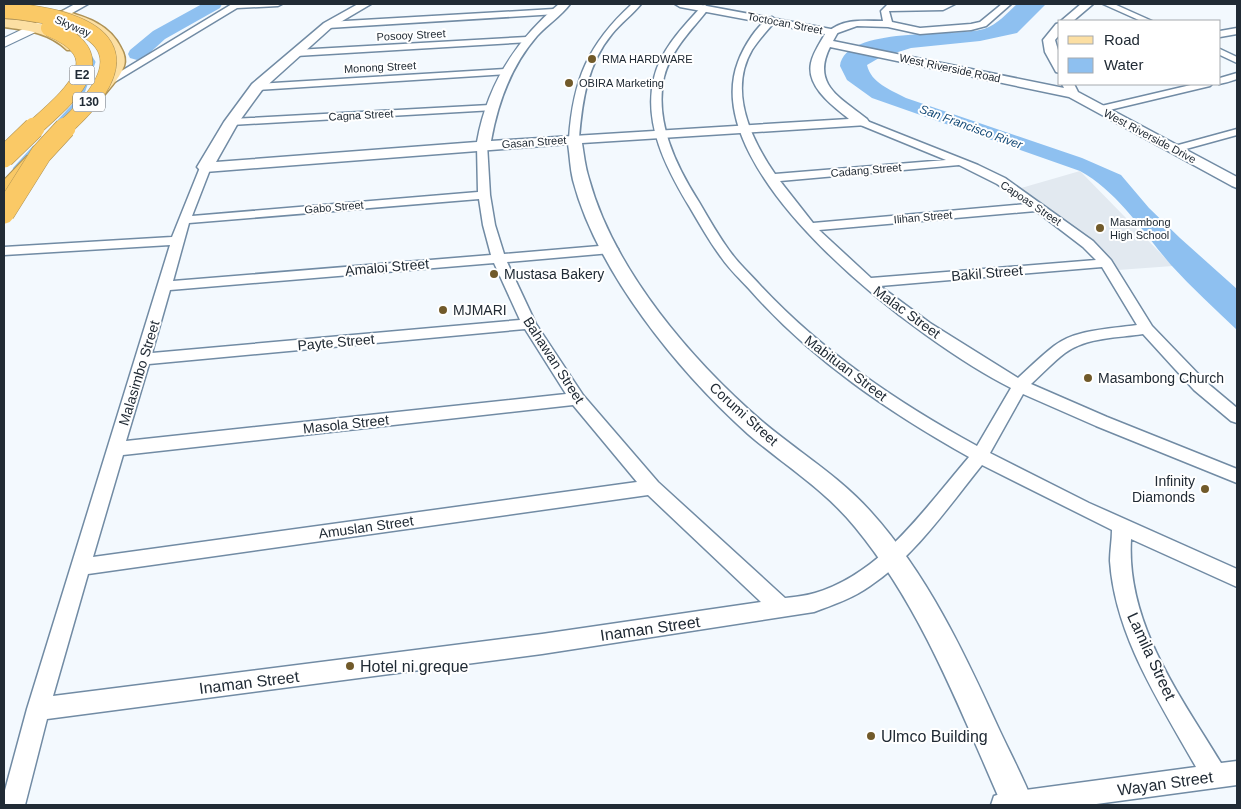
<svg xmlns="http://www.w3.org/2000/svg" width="1241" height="809" font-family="Arial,sans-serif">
  <rect width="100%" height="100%" fill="#f3f9fe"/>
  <path fill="#e2e9f0" d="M1080,171L1173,266L1118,270L1014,190Z"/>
  <path fill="#8ec0f0" d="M1017,4H1046L1017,33L980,41L911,48L879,58L867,65C871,83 891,90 906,98L1082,158L1121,175L1149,208L1180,238L1237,289V330C1215,309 1192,288 1171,265C1143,232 1118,192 1080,171L872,98L847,80L840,66C846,25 952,38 984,29C998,24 1006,14 1017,4Z"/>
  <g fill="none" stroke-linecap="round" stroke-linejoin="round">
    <path stroke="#8ec0f0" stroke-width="3" d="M55,125L82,96L94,62L87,51"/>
    <path stroke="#8ec0f0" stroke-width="4.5" d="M15,169L34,148"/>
    <path fill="#8ec0f0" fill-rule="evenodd" d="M202,4H222L220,8L165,39L144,58L137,60L130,58L128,54L130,50L153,31Z"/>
    <defs>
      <path id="minor" d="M232,4H282L278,6L237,8L108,86H102L100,84Z
        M632,4H641C632,15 621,23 612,34C587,64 582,102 579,139L578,141H570L569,139C573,80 588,44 632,4Z
        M955,4L943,10L889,11L892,22L920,28L971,24L980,22L1002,4H1011L986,26L971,30L920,34L888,27L857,26L832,35L828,32C843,18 864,21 883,21L881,11L887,5Z
        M1103,4H1114L1152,21H1141Z
        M705,5L709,8C692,30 671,49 664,77C654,121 676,166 699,202C709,219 719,237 731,253C739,264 750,274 759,284C821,351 897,402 977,446L1011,388C923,344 695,175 738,62C743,48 758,22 772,17L776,20C768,30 759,39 752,50C728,91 751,139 775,174L946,160L858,124L857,122L862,119L978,165L1005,178L1093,241L1111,260L1152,326L1206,382L1237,408V423L1231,421L1194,390L1143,334C1118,338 1087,337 1065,353C1053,362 1042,374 1031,384L1107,417L1237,469V483L1096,426L1023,394L990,453L1089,503L1237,569V587L1131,539C1126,623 1179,694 1221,763L1237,761V785L1089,805H991L994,796L1003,793L1196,767C1160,703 1115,636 1110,561C1110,551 1112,540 1112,530L982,465C948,507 915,556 870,586C853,598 833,605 814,612L542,654L47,719L25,805H4V794L27,709L170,245L4,255V247L172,237L201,165H209L211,167L192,216L478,192L477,146L479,144H487L490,195L495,225L504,254L611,245L618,249L611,253L507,262L536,324L583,395L658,482L785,598C794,597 805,596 815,593C882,573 925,508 969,457C889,412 812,360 751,291C741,280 729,269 721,257C709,241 699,223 689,206C666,168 643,123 654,78C661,49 683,27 702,6ZM959,165L997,184L1026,204L813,223L780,181ZM479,199L483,225L491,255L173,281L189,223ZM1036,211L1083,247L1096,260L871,278L819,230ZM494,263L520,320L152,353L170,290ZM1102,267L1137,325C1110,329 1076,329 1054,346C1041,356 1030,367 1018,378L930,323L880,286ZM525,329L566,394L126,441L149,364ZM573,405L637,482L93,557L123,455ZM648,495L761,602L542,634L53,696L88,574Z
        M554,9L558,12L557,14L328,28L324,25L328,22Z
        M1237,28V34L1220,37V31Z
        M527,37L532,40L530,42L296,56L291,53L296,50Z
        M1220,49L1237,57V63L1220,55Z
        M505,69L510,72L508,74L257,90L252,87L257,84Z
        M1237,73V79C1231,81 1225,83 1219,84L1220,78Z
        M1195,84H1212L1210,86L1101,112L1096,109L1097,107Z
        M490,105L494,106L495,108L494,110L231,125L226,122L231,119Z
        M1237,129V135L1175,152L1169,149L1171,147Z"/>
      <path id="tertiary" d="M75,4H88L65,17H57L55,15Z
        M358,4H371L332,27L262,90L238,123L216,162L477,142C487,85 515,41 559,4H570C561,16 547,25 537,36C511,66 498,102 491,141L849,119C833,106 806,87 811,63C813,53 820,43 825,34L680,7L675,4H696L836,30L838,32L833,41L1064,88L1062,84H1074L1078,92L1237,177V188L1232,186L1069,97L830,47C811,85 841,98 867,119L869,122L867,125L582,143C584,155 585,167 589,179C614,271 693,362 764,423C800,453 840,477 871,512C927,574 964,652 998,727C1010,753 1024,779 1034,805H1002C960,710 922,608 855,527C825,490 784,465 748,434C678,371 597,272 573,180C570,168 570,156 568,144L205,172L200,170L197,167L224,122L252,84L324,23Z
        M1081,4H1093L1073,21H1061Z
        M1060,23V34L1055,40L1060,57V73L1056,72L1045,52L1043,40L1056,24Z"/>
      <path id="secondary" d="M61,11L65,12L67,15L65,18L4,47V38Z"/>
      <path id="primary" d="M64,11C87,17 110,25 121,48C124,53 126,60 124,66C119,80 107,91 99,101H87L85,98C92,88 103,79 108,67C119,38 79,24 59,18L57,15L59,12Z
        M4,19C29,21 64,24 79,47L77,50H67C50,33 27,30 4,27Z"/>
      <path id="motorway" d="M34,154L41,156L44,160L11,196L4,198V180L27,156Z"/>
    </defs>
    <use href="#minor" stroke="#718ba4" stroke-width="3"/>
    <use href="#tertiary" stroke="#718ba4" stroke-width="3"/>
    <use href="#secondary" stroke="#718ba4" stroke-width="2"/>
    <use href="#primary" stroke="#ae9255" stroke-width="3"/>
    <use href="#motorway" stroke="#ae9255" stroke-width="2"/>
    <use href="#minor" fill="#fff" fill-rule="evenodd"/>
    <use href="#tertiary" fill="#fff" fill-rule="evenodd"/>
    <use href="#secondary" fill="#fff" fill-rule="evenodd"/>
    <use href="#primary" fill="#fcdfa3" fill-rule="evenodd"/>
    <use href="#motorway" fill="#fac966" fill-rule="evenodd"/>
    <defs>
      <path id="motorway-bridge-far1" d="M4,10C96,18 153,49 63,129
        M33,129C68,97 120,57 49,28"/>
      <path id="motorway-bridge" d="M4,157L34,128
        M4,213L41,154L65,128"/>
    </defs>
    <use href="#motorway-bridge-far1" stroke="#ae9255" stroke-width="17" stroke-linecap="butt"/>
    <use href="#motorway-bridge" stroke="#ae9255" stroke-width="22" stroke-linecap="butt"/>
    <use href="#motorway-bridge-far1" stroke="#fac966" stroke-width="16"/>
    <use href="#motorway-bridge" stroke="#fac966" stroke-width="21"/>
  </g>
  <g fill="#715a2a" stroke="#fff" stroke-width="2">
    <circle cx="592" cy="59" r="5"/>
    <circle cx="569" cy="83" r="5"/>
    <circle cx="1100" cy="228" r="5"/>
    <circle cx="494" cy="274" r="5"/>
    <circle cx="443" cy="310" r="5"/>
    <circle cx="1088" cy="378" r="5"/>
    <circle cx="1205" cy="489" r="5"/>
    <circle cx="350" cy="666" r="5"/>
    <circle cx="871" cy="736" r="5"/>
  </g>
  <g text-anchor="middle" stroke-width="4" stroke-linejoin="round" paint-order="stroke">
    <g font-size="11" fill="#212b35" stroke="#fff">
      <text transform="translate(785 23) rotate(11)" y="4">Toctocan Street</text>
      <text transform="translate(73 26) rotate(23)" y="4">Skyway</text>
      <text transform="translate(411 35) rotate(-3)" y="4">Posooy Street</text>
      <text transform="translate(380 67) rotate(-3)" y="4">Monong Street</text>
      <text transform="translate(950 68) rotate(12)" y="4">West Riverside Road</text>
      <text transform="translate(361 115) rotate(-3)" y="4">Cagna Street</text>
      <text transform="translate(1150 136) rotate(28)" y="4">West Riverside Drive</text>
      <text transform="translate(534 142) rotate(-4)" y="4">Gasan Street</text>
      <text transform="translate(866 170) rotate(-5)" y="4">Cadang Street</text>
      <text transform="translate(1031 203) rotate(34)" y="4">Capoas Street</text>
      <text transform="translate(334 207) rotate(-5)" y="4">Gabo Street</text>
      <text transform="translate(923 217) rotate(-5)" y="4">Ilihan Street</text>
    </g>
    <g font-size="11" fill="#212b35" stroke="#fff" text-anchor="start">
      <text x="602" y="63">RMA HARDWARE</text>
      <text x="579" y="87">OBIRA Marketing</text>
      <text x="1110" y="226">Masambong<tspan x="1110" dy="13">High School</tspan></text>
    </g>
    <g fill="#fff" stroke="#646b72" stroke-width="1">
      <rect x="69.5" y="65.5" width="25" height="19" rx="4"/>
      <rect x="73" y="92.5" width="32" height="19" rx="4"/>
    </g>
    <g font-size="12" font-weight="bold" fill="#212b35">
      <text x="82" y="79">E2</text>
      <text x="89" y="106">130</text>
    </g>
    <g font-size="12" font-style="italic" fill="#154b78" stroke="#fff">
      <text transform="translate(971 127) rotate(20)" y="4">San Francisco River</text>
    </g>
    <g font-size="14" fill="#212b35" stroke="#fff">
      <text transform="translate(387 267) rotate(-5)" y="5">Amaloi Street</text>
      <text transform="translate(987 273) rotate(-5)" y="5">Bakil Street</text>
      <text transform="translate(907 312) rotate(36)" y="5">Malac Street</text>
      <text transform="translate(336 342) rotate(-5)" y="5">Payte Street</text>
      <text transform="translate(554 360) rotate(57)" y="5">Bahawan Street</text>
      <text transform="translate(846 368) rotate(37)" y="5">Mabituan Street</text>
      <text transform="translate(139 373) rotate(-73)" y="5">Malasimbo Street</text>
      <text transform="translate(744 414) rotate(42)" y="5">Corumi Street</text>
      <text transform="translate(346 424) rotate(-6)" y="5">Masola Street</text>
      <text transform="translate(366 527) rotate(-8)" y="5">Amuslan Street</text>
    </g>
    <g font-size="14" fill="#212b35" stroke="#fff" text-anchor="start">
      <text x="504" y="279">Mustasa Bakery</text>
      <text x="453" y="315">MJMARI</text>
      <text x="1098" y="383">Masambong Church</text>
      <text x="1195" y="486" text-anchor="end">Infinity<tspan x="1195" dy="16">Diamonds</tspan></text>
    </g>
    <g font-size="16" fill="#212b35" stroke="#fff">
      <text transform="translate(650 628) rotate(-8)" y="6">Inaman Street</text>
      <text transform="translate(1152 656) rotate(65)" y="6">Lamila Street</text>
      <text transform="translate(249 682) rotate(-7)" y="6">Inaman Street</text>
      <text transform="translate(1165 783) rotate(-8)" y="6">Wayan Street</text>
    </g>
    <g font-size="16" fill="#212b35" stroke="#fff" text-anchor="start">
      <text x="360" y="672">Hotel ni greque</text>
      <text x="881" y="742">Ulmco Building</text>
    </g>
  </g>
  <rect width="1241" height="809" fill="none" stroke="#212b35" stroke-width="10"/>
  <rect x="1058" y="20" width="162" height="65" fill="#ffffff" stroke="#a6aaae"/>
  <rect x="1068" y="36" width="25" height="8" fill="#fcdfa3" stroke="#a6aaae"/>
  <text x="1104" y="45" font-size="15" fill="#212b35">Road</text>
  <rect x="1068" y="58" width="25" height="15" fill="#8ec0f0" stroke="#a6aaae"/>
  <text x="1104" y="70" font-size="15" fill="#212b35">Water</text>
</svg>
